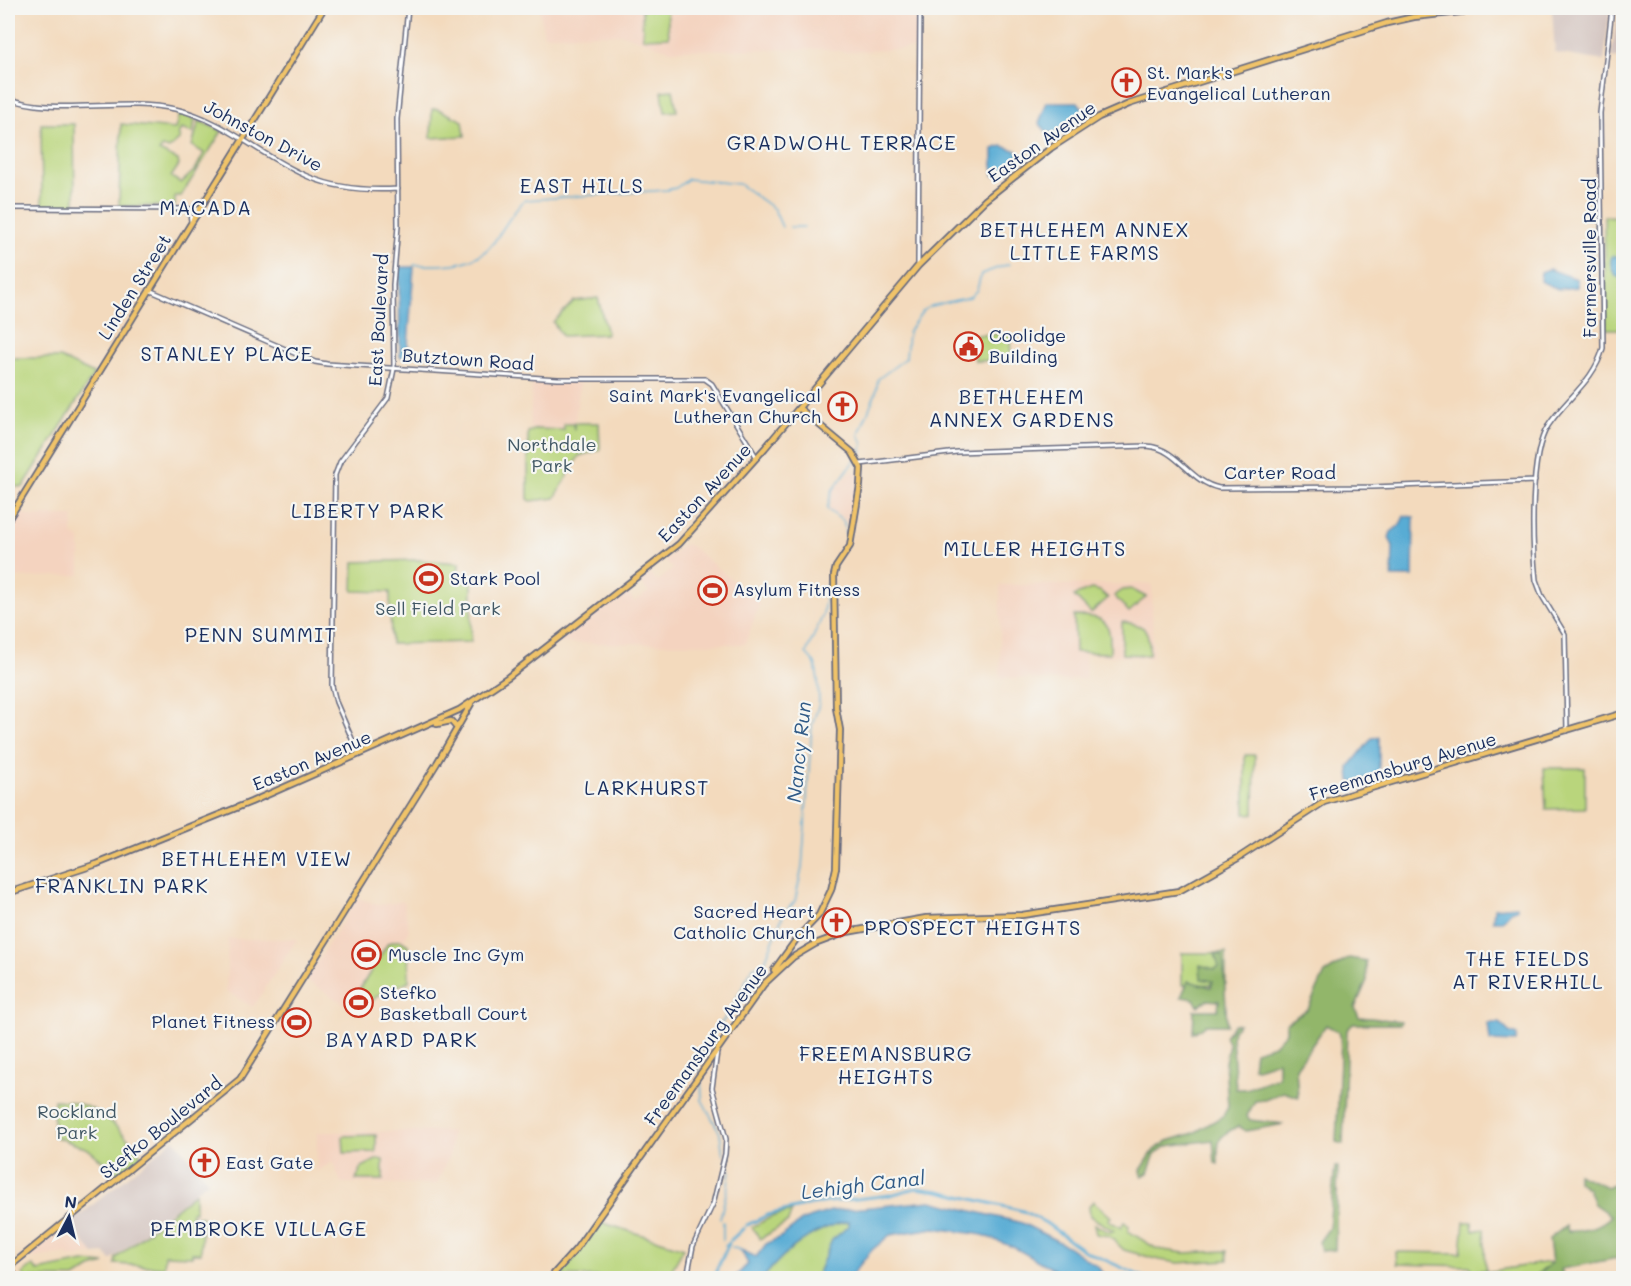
<svg xmlns="http://www.w3.org/2000/svg" width="1631" height="1286" font-family="Mali,sans-serif">
  <rect width="100%" height="100%" fill="#f6f6f2"/>
  <filter id="ink" filterUnits="userSpaceOnUse"><feTurbulence type="fractalNoise" baseFrequency=".0167" numOctaves="2"/><feDisplacementMap in="SourceGraphic" scale="12" xChannelSelector="R" yChannelSelector="G"/><feConvolveMatrix kernelMatrix="1 2 1 2 8 2 1 2 1" color-interpolation-filters="sRGB"/></filter>
  <filter id="wash" filterUnits="userSpaceOnUse"><feTurbulence type="fractalNoise" baseFrequency=".008" numOctaves="4" result="noise"/><feDisplacementMap in="SourceGraphic" scale="24" xChannelSelector="R" yChannelSelector="G"/><feGaussianBlur stdDeviation="1.35" result="paint"/><feColorMatrix in="noise" values="0 0 0 0 0 0 0 0 0 0 0 0 0 0 0 0 0 1.4 0 .05"/><feComposite in="paint" operator="in"/></filter>
  <g filter="url(#wash)">
    <rect width="100%" height="100%" fill="#f3dabd"/>
    <path fill="#f4d3bf" d="M539,8H917L919,48L847,52L825,49L670,50L622,34L544,35Z
      M532,381L580,383L574,430L530,428Z
      M851,471L859,472L851,524L829,509L834,490Z
      M17,510L29,516H74L72,534L80,539V575L8,578V525Z
      M684,544L691,546L760,603L745,644L553,643L625,590L635,602L648,592L640,581L650,573L657,582L673,569L665,560Z
      M1152,584L1153,658L1085,654L1086,679H1072L1071,681L1000,677V585Z
      M357,898L381,905L403,901L409,930L403,941L388,943L349,1007L309,982L307,979Z
      M228,939H297L253,1007L226,991Z
      M452,1131L450,1153L437,1184L341,1183L333,1162L317,1171V1132Z
      M69,1224L94,1254L70,1257L67,1253L33,1258L31,1255Z"/>
    <path fill="#d0c0bb" d="M1552,8H1610L1604,61L1555,53Z
      M1623,11V58L1611,57L1616,23L1621,20Z
      M174,1139L208,1181L111,1260L104,1253L94,1254L69,1224Z"/>
    <path fill="#b9d57b" stroke="#6a826c" stroke-width="1.5" d="M642,8H667L669,37L643,38Z
      M673,90L677,111L665,112L662,91Z
      M432,109H438L463,121L465,136L431,138Z
      M179,114L195,119L193,133L181,129L178,134L180,139L169,149L163,147L159,151L178,160L179,165L171,177L181,183L195,170L204,153L192,146L199,121L222,131L181,196H175V206H119L121,124L175,129Z
      M41,124H74L75,206H42Z
      M1604,216L1623,217V329H1606Z
      M598,298L607,334L562,336L553,322L574,301Z
      M1010,334L1011,360L975,361V335Z
      M8,358H60L94,374L23,487L8,486Z
      M574,423H599L600,450L579,456L555,498L531,501L528,499V432L537,429L564,430V424H573L574,430Z
      M418,560L459,563L458,581H472L471,642L391,644L390,592L353,591L354,562Z
      M1091,589L1100,591L1108,598L1091,613L1074,596Z
      M1131,589L1146,597L1129,612L1114,596L1123,590Z
      M1074,616C1106,616 1111,620 1110,653L1075,652Z
      M1122,622C1147,624 1150,631 1149,655L1122,654Z
      M1245,755H1255L1254,814H1245Z
      M1544,768H1585V808L1546,809Z
      M400,940L408,945L409,981L378,995L361,1013L349,1007L388,943Z
      M1182,953H1226V984L1182,985Z
      M54,1100C97,1101 117,1125 142,1156L119,1175L88,1149L53,1136Z
      M376,1135V1152L344,1153L343,1136Z
      M378,1159L383,1160V1180H356L362,1167Z
      M195,1193V1212H192L191,1216L202,1217L201,1253H192V1256L165,1255L164,1267L115,1264L116,1258Z
      M1093,1201L1111,1217L1108,1220L1121,1228L1124,1222L1129,1226L1128,1231L1157,1249L1184,1253L1227,1251L1228,1260L1178,1263L1160,1260L1124,1250L1109,1236L1096,1234L1094,1224L1109,1232L1114,1231L1090,1216L1089,1207Z
      M792,1211L788,1222L760,1239L752,1227L771,1217Z
      M850,1221L849,1226L832,1240L816,1278H763C787,1249 813,1228 850,1221Z
      M600,1222L684,1248L667,1278L559,1276Z
      M1464,1222H1472L1473,1231L1484,1229L1486,1270L1472,1271L1470,1266L1397,1264L1396,1252L1461,1253Z
      M84,1262L105,1264L91,1268L75,1278H26L22,1274L33,1266L38,1271Z
      M1549,1262L1552,1278H1473V1274Z"/>
    <path fill="#92b66b" stroke="#567264" stroke-width="1.5" d="M1215,954L1223,955L1227,1025H1206L1193,1033L1194,1010H1218L1219,1001L1207,1000L1198,1006L1194,999L1181,997L1188,981L1211,987L1213,981L1201,979L1200,965L1214,969L1219,967Z
      M1349,958L1366,961L1367,980L1355,1008L1359,1017L1401,1021L1400,1024H1353L1347,1030L1343,1144L1336,1142L1341,1040L1339,1032L1326,1025L1296,1068L1298,1097L1283,1092L1265,1100L1255,1101L1247,1116L1250,1120L1284,1124L1246,1131L1238,1126C1216,1138 1218,1139 1218,1164L1215,1163L1213,1140L1167,1146L1155,1154L1148,1173L1142,1176L1141,1170L1154,1150L1168,1141L1194,1133L1223,1116L1228,1107L1225,1062L1229,1045L1225,1036L1234,1024H1239L1233,1030L1232,1036L1236,1089H1246L1278,1077V1061L1257,1068L1253,1067L1255,1051L1274,1045L1286,1032V1023L1308,1009L1325,973Z
      M1335,1167H1338L1335,1250L1321,1251L1319,1242L1329,1228Z
      M1577,1174L1607,1187L1623,1180V1257L1561,1269L1564,1278H1533L1552,1263L1549,1239L1566,1226L1568,1231C1583,1232 1600,1227 1611,1216L1594,1204L1588,1189L1577,1181Z"/>
    <path fill="#59acd4" stroke="#3a6e99" stroke-width="1.5" d="M1047,102H1078L1086,115C1074,123 1063,136 1047,132L1039,123Z
      M1002,146L1015,150L1020,155L996,176L993,175V149Z
      M1612,256L1623,257V279C1613,277 1608,265 1612,256Z
      M399,267H414L407,358L400,357Z
      M1549,269L1577,279V287L1558,289L1540,281L1541,272Z
      M1404,516L1414,517L1413,577H1392L1393,546L1389,538L1391,532L1400,525Z
      M1379,737V774L1355,782L1350,781L1349,767L1372,738Z
      M1517,906V909L1511,911L1502,921H1493L1494,908Z
      M1488,1023H1500L1509,1032L1517,1035L1516,1042L1490,1041Z
      M931,1201L1022,1223L1067,1246L1098,1267L1103,1274L1116,1278H1069L1015,1248L983,1235L934,1228L890,1235L872,1250L849,1278H816L832,1240L849,1226V1221C813,1228 786,1249 763,1278H734L748,1264L741,1250L756,1257L766,1244L782,1236L803,1220L831,1211Z"/>
    <g fill="none" stroke-linecap="round" stroke-linejoin="round">
      <path stroke="#59acd4" stroke-width="1.5" d="M790,227H804
        M414,265C442,265 475,268 494,242C504,228 512,212 525,200L666,190L676,188L688,179L739,184L774,209L782,227
        M699,1072C693,1050 715,1034 725,1018C735,1002 744,984 753,967L764,964L783,915L795,901L802,868L812,725L819,704L818,680L815,663L806,653L823,615L827,584L835,560L847,544L844,522L827,509L832,491L861,452L863,444L859,434L876,392L878,379L906,358L908,332L922,312L930,306L970,297L977,290L981,274L1009,264
        M701,1077L702,1100L720,1133L723,1156
        M720,1218L728,1186L730,1169L726,1160
        M723,1222V1240
        M725,1245H729
        M732,1247L742,1251"/>
      <path stroke="#59acd4" stroke-width="3" d="M747,1225L768,1215L812,1204L890,1195L916,1188L939,1191L1023,1211L1046,1223L1083,1250L1145,1278
        M731,1240L744,1228
        M713,1278L729,1243"/>
    </g>
  </g>
  <g filter="url(#ink)">
    <g fill="none" stroke-linecap="round" stroke-linejoin="round">
      <defs>
        <path id="minor" d="M8,98C54,117 123,97 175,109C226,120 262,158 309,177C338,189 367,191 398,189
          M8,208L199,209
          M186,210L190,213L191,221
          M918,264L920,8
          M149,290L315,362L327,364L558,379H705L712,384L757,458
          M860,464L957,452L1147,446C1178,448 1189,482 1219,488L1372,487L1535,481
          M1567,731L1565,634L1542,596L1536,580C1532,544 1529,454 1548,426C1566,398 1594,382 1603,348L1600,113L1612,8
          M359,755L336,702L332,686L335,475L340,462L388,398L394,369L393,285L398,226L397,119L408,8
          M9,1267L18,1278
          M687,1278L693,1246L713,1204L725,1154L726,1139L712,1088L717,1052"/>
        <path id="major" d="M8,520L324,8
          M437,724L451,721L456,727
          M8,893L97,864L251,802L459,710L508,677L679,544L765,448L918,266L985,200L1051,148L1099,117L1129,104L1387,23L1414,17L1498,8
          M774,970L798,937L819,915L831,890L836,868L840,730L836,708L834,575L836,567L850,546L860,485L861,468L852,452L799,408
          M8,1268L240,1079L437,763L471,704
          M550,1278L576,1249L764,984L793,957L815,944L847,932L926,918L1022,915L1179,891L1238,858L1324,802L1624,713"/>
      </defs>
      <use href="#minor" stroke="#676b7f" stroke-width="6"/>
      <use href="#major" stroke="#676b7f" stroke-width="8"/>
      <use href="#minor" stroke="#fff" stroke-width="3"/>
      <use href="#major" stroke="#f0c369" stroke-width="4.5"/>
    </g>
  </g>
  <defs>
    <symbol id="church-ring" viewBox="-11 -11 22 22"><circle r="9.5" fill="#f6f6f2" stroke="#c8321e" stroke-width="1.5"/><path d="M-1.2-6h2.4v3.5h3.3v2.4h-3.3V6h-2.4V-.1h-3.3v-2.4h3.3Z" fill="#c8321e"/></symbol>
    <symbol id="civic-ring" viewBox="-11 -11 22 22"><circle r="9.5" fill="#f6f6f2" stroke="#c8321e" stroke-width="1.5"/><path d="M-.6-6.5H3V-4.5H.6V-3L4-1V1h2V6H-6V1h2V-1L-.6-3ZM-1.2 2.5V6h2.4V2.5Z" fill="#c8321e"/></symbol>
    <symbol id="stadium-ring" viewBox="-11 -11 22 22"><circle r="9.5" fill="#f6f6f2" stroke="#c8321e" stroke-width="1.5"/><path d="M0-5a6.5 5 0 1 0 0 10a6.5 5 0 1 0 0-10ZM-3.5-1.8h7v3.6h-7Z" fill="#c8321e"/></symbol>
  </defs>
  <g fill-rule="evenodd">
    <use href="#church-ring" x="1110" y="66" width="33" height="33"/>
    <use href="#civic-ring" x="952" y="330" width="33" height="33"/>
    <use href="#church-ring" x="826" y="390" width="33" height="33"/>
    <use href="#stadium-ring" x="412" y="562" width="33" height="33"/>
    <use href="#stadium-ring" x="696" y="574" width="33" height="33"/>
    <use href="#church-ring" x="820" y="906" width="33" height="33"/>
    <use href="#stadium-ring" x="350" y="938" width="33" height="33"/>
    <use href="#stadium-ring" x="342" y="986" width="33" height="33"/>
    <use href="#stadium-ring" x="280" y="1006" width="33" height="33"/>
    <use href="#church-ring" x="188" y="1146" width="33" height="33"/>
  </g>
  <g text-anchor="middle" stroke-width="4.5" stroke-linejoin="round" paint-order="stroke">
    <g font-size="18" fill="#1b2f5e" stroke="#f6f6f2" text-anchor="start">
      <text x="1147" y="79">St. Mark's<tspan x="1147" dy="21">Evangelical Lutheran</tspan></text>
      <text x="989" y="342">Coolidge<tspan x="989" dy="21">Building</tspan></text>
      <text x="821" y="402" text-anchor="end">Saint Mark's Evangelical<tspan x="821" dy="21">Lutheran Church</tspan></text>
      <text x="450" y="585">Stark Pool</text>
      <text x="733" y="596">Asylum Fitness</text>
      <text x="815" y="918" text-anchor="end">Sacred Heart<tspan x="815" dy="21">Catholic Church</tspan></text>
      <text x="388" y="961">Muscle Inc Gym</text>
      <text x="380" y="999">Stefko<tspan x="380" dy="21">Basketball Court</tspan></text>
      <text x="275" y="1028" text-anchor="end">Planet Fitness</text>
      <text x="226" y="1169">East Gate</text>
    </g>
    <g font-size="18" fill="#1b2f5e" stroke="#f6f6f2">
      <text transform="translate(263 136) rotate(28)" y="6">Johnston Drive</text>
      <text transform="translate(1042 142) rotate(-35)" y="6">Easton Avenue</text>
      <text transform="translate(1590 258) rotate(-90)" y="6">Farmersville Road</text>
      <text transform="translate(135 287) rotate(-58)" y="6">Linden Street</text>
      <text transform="translate(379 320) rotate(-87)" y="6">East Boulevard</text>
      <text transform="translate(468 360) rotate(4)" y="6">Butztown Road</text>
      <text x="1280" y="479">Carter Road</text>
      <text transform="translate(705 493) rotate(-47)" y="6">Easton Avenue</text>
      <text transform="translate(312 761) rotate(-23)" y="6">Easton Avenue</text>
      <text transform="translate(1403 767) rotate(-17)" y="6">Freemansburg Avenue</text>
      <text transform="translate(706 1045) rotate(-54)" y="6">Freemansburg Avenue</text>
      <text transform="translate(161 1128) rotate(-39)" y="6">Stefko Boulevard</text>
    </g>
    <g font-size="18" fill="#425865" stroke="#f6f6f2">
      <text x="552" y="451">Northdale<tspan x="552" dy="21">Park</tspan></text>
      <text x="438" y="615">Sell Field Park</text>
      <text x="77" y="1118">Rockland<tspan x="77" dy="21">Park</tspan></text>
    </g>
    <g font-size="20" letter-spacing="1.5" fill="#1b2f5e" stroke="#f6f6f2">
      <text x="842" y="150">GRADWOHL TERRACE</text>
      <text x="582" y="193">EAST HILLS</text>
      <text x="206" y="215">MACADA</text>
      <text x="1085" y="237">BETHLEHEM ANNEX<tspan x="1085" dy="23">LITTLE FARMS</tspan></text>
      <text x="227" y="361">STANLEY PLACE</text>
      <text x="1022" y="404">BETHLEHEM<tspan x="1022" dy="23">ANNEX GARDENS</tspan></text>
      <text x="368" y="518">LIBERTY PARK</text>
      <text x="1035" y="556">MILLER HEIGHTS</text>
      <text x="261" y="642">PENN SUMMIT</text>
      <text x="647" y="795">LARKHURST</text>
      <text x="257" y="866">BETHLEHEM VIEW</text>
      <text x="122" y="893">FRANKLIN PARK</text>
      <text x="973" y="935">PROSPECT HEIGHTS</text>
      <text x="1528" y="966">THE FIELDS<tspan x="1528" dy="23">AT RIVERHILL</tspan></text>
      <text x="402" y="1047">BAYARD PARK</text>
      <text x="886" y="1061">FREEMANSBURG<tspan x="886" dy="23">HEIGHTS</tspan></text>
      <text x="259" y="1236">PEMBROKE VILLAGE</text>
    </g>
    <g font-size="20" font-style="italic" fill="#315b87" stroke="#f6f6f2">
      <text transform="translate(799 752) rotate(-84)" y="7">Nancy Run</text>
      <text transform="translate(863 1185) rotate(-7)" y="7">Lehigh Canal</text>
    </g>
  </g>
  <rect width="1631" height="1286" fill="none" stroke="#f6f6f2" stroke-width="30"/>
  <g transform="translate(69 1217) rotate(7)" stroke="#f6f6f2" stroke-width="4.5" paint-order="stroke">
  <path d="M0-4.5L10 22L0 15L-10 22Z" fill="#1b2f5e"/>
  <text y="-9" font-size="16" font-weight="bold" text-anchor="middle" fill="#1b2f5e">N</text>
  </g>
</svg>
